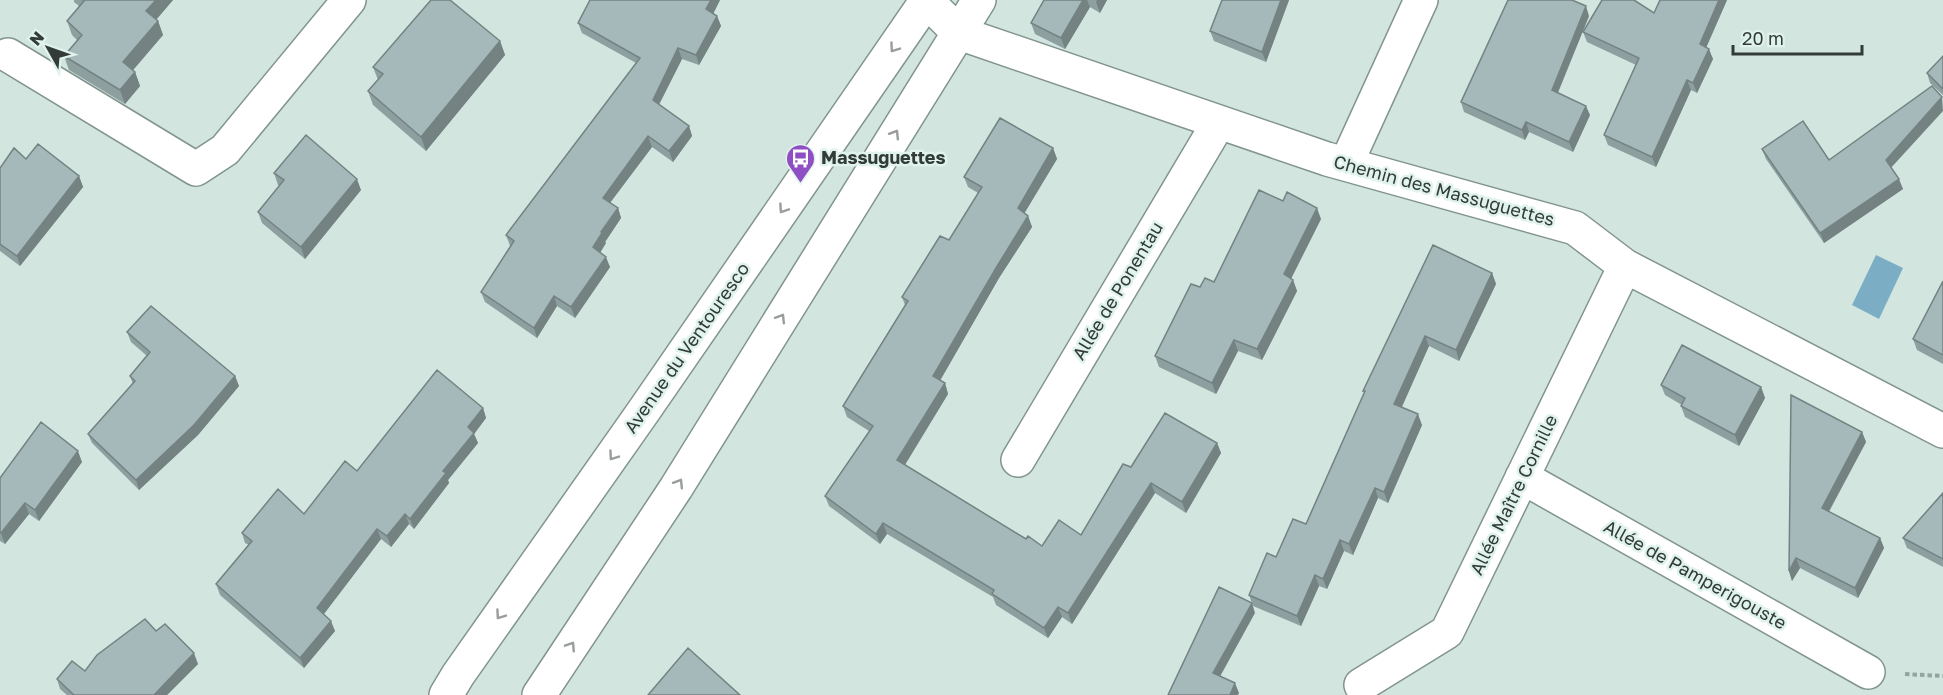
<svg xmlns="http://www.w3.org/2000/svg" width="1943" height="695" font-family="'Golos Text',sans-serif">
  <rect width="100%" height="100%" fill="#d2e6df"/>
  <path fill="#7baec4" d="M1876,255L1903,268L1879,319L1852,305Z"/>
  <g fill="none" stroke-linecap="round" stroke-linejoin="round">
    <defs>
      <path id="minor" d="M926,0L959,33L1327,159L1575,228L1625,266L1943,431
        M8,55L196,169L225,150L349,0
        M1346,164L1421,0
        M1018,460L1219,122
        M1522,477L1868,672
        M1361,685L1447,632L1625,266
        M446,695L458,675L643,412L927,0
        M539,695L676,488L979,0"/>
    </defs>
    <use href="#minor" stroke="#82948e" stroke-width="36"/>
    <path stroke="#94a49e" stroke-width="4" stroke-dasharray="4.5 3" stroke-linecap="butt" d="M1905,674L1943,676"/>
    <use href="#minor" stroke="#fff" stroke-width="33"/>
  </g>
  <path fill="#8e9fa0" d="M74,0H173L156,19L158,21L163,35L133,70L135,72L140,86L125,104L69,70L64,56L77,40L72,35L67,21L79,6L74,2Z
    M590,0H720L713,14L717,16L721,26L699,65L682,59L659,105L689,126L692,136L673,162L652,147L610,203L618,208L621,218L605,242L606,243L600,252L610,267L575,318L557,306L537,338L485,302L481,292L510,246L506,235L636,63L582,33L578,23Z
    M1044,0H1107L1100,13L1090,7L1065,49L1035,34L1031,23Z
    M1222,0H1289L1266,62L1214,41L1210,31Z
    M1727,0L1706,47L1713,59L1697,93L1691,90L1656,167L1608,145L1604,135L1636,65L1587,42L1583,32L1654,13Z
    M1589,16L1558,93L1590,115L1573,152L1529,132L1525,140L1464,112L1461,102Z
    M500,41L505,55L426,151L373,105L368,91L378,80L373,67Z
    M1943,56V95L1930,83L1927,73Z
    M1053,148L1057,159L1024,213L1028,216L1032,227L999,278L940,380L945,383L948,394L905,465L1026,539L1042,546L1081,535L1131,467L1217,443L1221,453L1186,513L1155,493L1072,624L1062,617L1048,638L996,605L993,597L887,534L880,544L829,506L825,496L869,431L847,417L843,406L905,305L902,297L949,240L978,193L968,187L964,177Z
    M1762,149L1891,168L1903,189L1824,243L1766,159Z
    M26,159L79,176L83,187L20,266L0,251V168Z
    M274,173L361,190L305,259L262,223L258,212L280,186L278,185Z
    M1321,219L1291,278L1293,280L1297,291L1262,360L1238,351L1216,394L1159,367L1155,356L1200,287L1214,282Z
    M1492,273L1496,284L1459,361L1429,346L1402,407L1422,425L1388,503L1378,498L1353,555L1344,551L1327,589L1319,586L1301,626L1253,606L1249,595L1276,557L1306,524L1364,393L1363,391Z
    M1943,281V364L1917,350L1913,339Z
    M127,332L235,376L239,386L198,435L139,490L92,443L88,434L133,384L130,376L147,356L131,342Z
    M1661,385L1761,387L1765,398L1739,446L1685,417L1681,406L1682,405L1665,395Z
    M483,408L486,418L474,434L478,443L448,480L449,483L414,529L409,524L391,547L381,539L324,614L335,631L304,668L220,595L216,584L249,545L245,543L242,533L304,514L357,471Z
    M1862,432L1866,442L1829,512L1880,538L1884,548L1858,598L1800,568L1792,581L1789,571Z
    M82,462L39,521L29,514L5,544L0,541V478Z
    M1943,493V567L1907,548L1903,538Z
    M156,631L198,664L167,695H67L60,689L57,679L85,671Z"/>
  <path fill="#748282" d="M156,0H173L151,26L146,11Z
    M711,0H720L710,20L706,9Z
    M1083,0H1087L1090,7L1065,49L1061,38Z
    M1097,0H1107L1100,13L1096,2Z
    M1281,0H1289L1266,62L1262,52Z
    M1719,0H1727L1703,55L1700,44Z
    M1586,6L1589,16L1555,99L1552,90Z
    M717,16L721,26L699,65L696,55Z
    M158,21L163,35L128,76L123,62Z
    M500,41L505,55L426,151L421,137Z
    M678,48L682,59L656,110L653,100Z
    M1709,49L1713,59L1697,93L1693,83Z
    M135,72L140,86L125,104L120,90Z
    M1687,80L1691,90L1656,167L1652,157Z
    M1942,97L1943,111L1889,170L1886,160Z
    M1586,106L1590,115L1573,152L1569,142Z
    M1526,122L1529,132L1525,140L1522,130Z
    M689,126L692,136L673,162L669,151Z
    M648,136L652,147L606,208L603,198Z
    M1053,148L1057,159L1021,219L1018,208Z
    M79,176L83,187L20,266L17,256Z
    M357,179L361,190L305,259L301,247Z
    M1899,179L1903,189L1824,243L1820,233Z
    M618,208L621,218L605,242L606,243L597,258L593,247L601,232Z
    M1317,208L1321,219L1288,285L1284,274Z
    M1028,216L1032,227L999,278L937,386L933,376L996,268Z
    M606,257L610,267L575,318L571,307Z
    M1492,273L1496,284L1459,361L1456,350Z
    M1293,280L1297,291L1262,360L1257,349Z
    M554,296L557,306L537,338L534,328Z
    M1425,336L1429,346L1398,415L1394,404Z
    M1234,340L1238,351L1216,394L1212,383Z
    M235,376L239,386L198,435L139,490L136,480Z
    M945,383L948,394L901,471L897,460Z
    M1761,387L1765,398L1739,446L1735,435Z
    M483,408L486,418L474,434L478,443L448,480L449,483L414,529L410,519L443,471L468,427Z
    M1418,414L1422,425L1388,503L1384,492Z
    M1862,432L1866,442L1825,518L1822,508Z
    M1217,443L1221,453L1186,513L1182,502Z
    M78,451L82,462L39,521L35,510Z
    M1151,483L1155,493L1072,624L1068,613Z
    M1375,488L1378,498L1353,555L1349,544Z
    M25,503L29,514L5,544L1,533Z
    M405,514L409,524L391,547L387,536Z
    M883,523L887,534L880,544L876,534Z
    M377,529L381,539L320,619L317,608Z
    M1880,538L1884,548L1858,598L1855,588Z
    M1340,540L1344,551L1327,589L1323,579Z
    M1796,558L1800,568L1792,581L1789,571Z
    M1315,575L1319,586L1301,626L1297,616Z
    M1252,603L1255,613L1217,682L1213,673Z
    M1058,607L1062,617L1048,638L1044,628Z
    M331,621L335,631L304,668L300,658Z
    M194,653L198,664L167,695H154Z
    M1235,683L1239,693L1238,695H1230Z"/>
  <path fill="#a5b9ba" stroke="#748282" stroke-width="1.5" d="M83,0H156L146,11L158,21L123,62L135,72L120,90L64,56L82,35L67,21L84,1Z
    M431,0H450L500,41L421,137L368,91L383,74L373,67Z
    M590,0H711L706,9L717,16L696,55L678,48L653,100L689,126L669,151L648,136L603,198L618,208L601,232L602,233L593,247L606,257L571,307L554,296L534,328L481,292L514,241L506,235L640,58L578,23Z
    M1044,0H1083L1061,38L1031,23Z
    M1222,0H1281L1262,52L1210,31Z
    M1508,0H1572L1586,6L1552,90L1586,106L1569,142L1526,122L1522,130L1461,102Z
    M1602,0H1634L1654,13L1660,0H1719L1700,44L1709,49L1693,83L1687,80L1652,157L1604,135L1639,58L1583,32Z
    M1943,56V89L1927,73Z
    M1932,86L1942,97L1886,160L1899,179L1820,233L1762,149L1803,121L1829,160Z
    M1000,118L1053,148L1018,208L1028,216L996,268L933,376L945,383L897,460L1026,539L1028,536L1042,546L1059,520L1081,535L1123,464L1131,467L1165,413L1217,443L1182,502L1151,483L1068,613L1058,607L1044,628L992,594L994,590L883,523L876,534L825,496L873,426L843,406L908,301L902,297L940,236L949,240L982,187L964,177Z
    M306,135L357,179L301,247L258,212L284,180L274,173Z
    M38,144L79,176L17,256L0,244V168L14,148L26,159Z
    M1259,190L1283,201L1287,192L1317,208L1284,274L1293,280L1257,349L1234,340L1212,383L1155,356L1191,284L1200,287L1205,278L1214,282Z
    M1433,245L1492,273L1456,350L1425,336L1394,404L1418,414L1384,492L1375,488L1349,544L1340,540L1323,579L1315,575L1297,616L1249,595L1267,553L1276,557L1293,519L1306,524L1365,391H1363Z
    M1943,281V355L1913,339Z
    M151,306L235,376L194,425L136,480L88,434L135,381L130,376L150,352L127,332Z
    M1682,345L1761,387L1735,435L1681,406L1685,398L1661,385Z
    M437,370L483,408L468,427L474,433L443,471L446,473L410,519L405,514L387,536L377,529L317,608L331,621L300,658L216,584L252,541L242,533L278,489L304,514L345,461L357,471Z
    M1791,395L1862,432L1822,508L1880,538L1855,588L1796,558L1789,571Z
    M41,422L78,451L35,510L25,503L1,533L0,532V478Z
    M1943,493V559L1903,538Z
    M1219,587L1252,603L1213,673L1235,683L1230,695H1168Z
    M145,619L156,631L165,624L194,653L154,695H74L57,679L72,661L85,671L97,655Z
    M688,648L740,695H648Z"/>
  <defs><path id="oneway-chevron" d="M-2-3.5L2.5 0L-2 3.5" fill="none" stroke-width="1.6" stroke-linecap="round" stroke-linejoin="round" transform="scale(1.5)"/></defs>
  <g stroke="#999d9c">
    <use href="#oneway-chevron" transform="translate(894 48) rotate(125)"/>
    <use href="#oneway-chevron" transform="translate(895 134) rotate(-58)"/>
    <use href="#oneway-chevron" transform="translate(783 209) rotate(124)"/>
    <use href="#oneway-chevron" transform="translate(781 318) rotate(-58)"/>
    <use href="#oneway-chevron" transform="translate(613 456) rotate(125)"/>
    <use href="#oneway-chevron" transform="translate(679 483) rotate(-58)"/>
    <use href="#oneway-chevron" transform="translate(500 615) rotate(125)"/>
    <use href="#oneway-chevron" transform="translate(571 646) rotate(-57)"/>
  </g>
  <defs>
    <symbol id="bus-pin" viewBox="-11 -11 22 30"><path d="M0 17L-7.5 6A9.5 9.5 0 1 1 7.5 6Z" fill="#8f4ec3" stroke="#dff3ec"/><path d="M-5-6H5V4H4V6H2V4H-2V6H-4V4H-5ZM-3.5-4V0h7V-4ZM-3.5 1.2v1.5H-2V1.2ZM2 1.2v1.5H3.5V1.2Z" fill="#fff"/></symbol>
  </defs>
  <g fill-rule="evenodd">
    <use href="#bus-pin" x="784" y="142" width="33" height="45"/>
  </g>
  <g text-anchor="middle" stroke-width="5" stroke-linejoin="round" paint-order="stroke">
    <g font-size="18" font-weight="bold" fill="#333b38" stroke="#dff3ec" text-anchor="start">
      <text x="821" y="164">Massuguettes</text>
    </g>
    <g font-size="18" fill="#333b38" stroke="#dff3ec">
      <text transform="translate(1444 191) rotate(15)" y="6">Chemin des Massuguettes</text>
      <text transform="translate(1118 291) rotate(-59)" y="6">Allée de Ponentau</text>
      <text transform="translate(687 348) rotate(-55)" y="6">Avenue du Ventouresco</text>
      <text transform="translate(1514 495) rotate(-64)" y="6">Allée Maître Cornille</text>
      <text transform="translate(1695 575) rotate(29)" y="6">Allée de Pamperigouste</text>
    </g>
  </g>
  <g transform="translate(48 48) rotate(310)" stroke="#dff3ec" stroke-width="4.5" paint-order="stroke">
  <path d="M0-4.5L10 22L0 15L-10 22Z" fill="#333b38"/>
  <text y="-9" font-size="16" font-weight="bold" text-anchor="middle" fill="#333b38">N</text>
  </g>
  <path d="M1733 45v9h129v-9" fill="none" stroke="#333b38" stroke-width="3"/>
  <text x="1742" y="45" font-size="18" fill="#333b38" stroke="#dff3ec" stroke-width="4.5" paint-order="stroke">20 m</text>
</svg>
